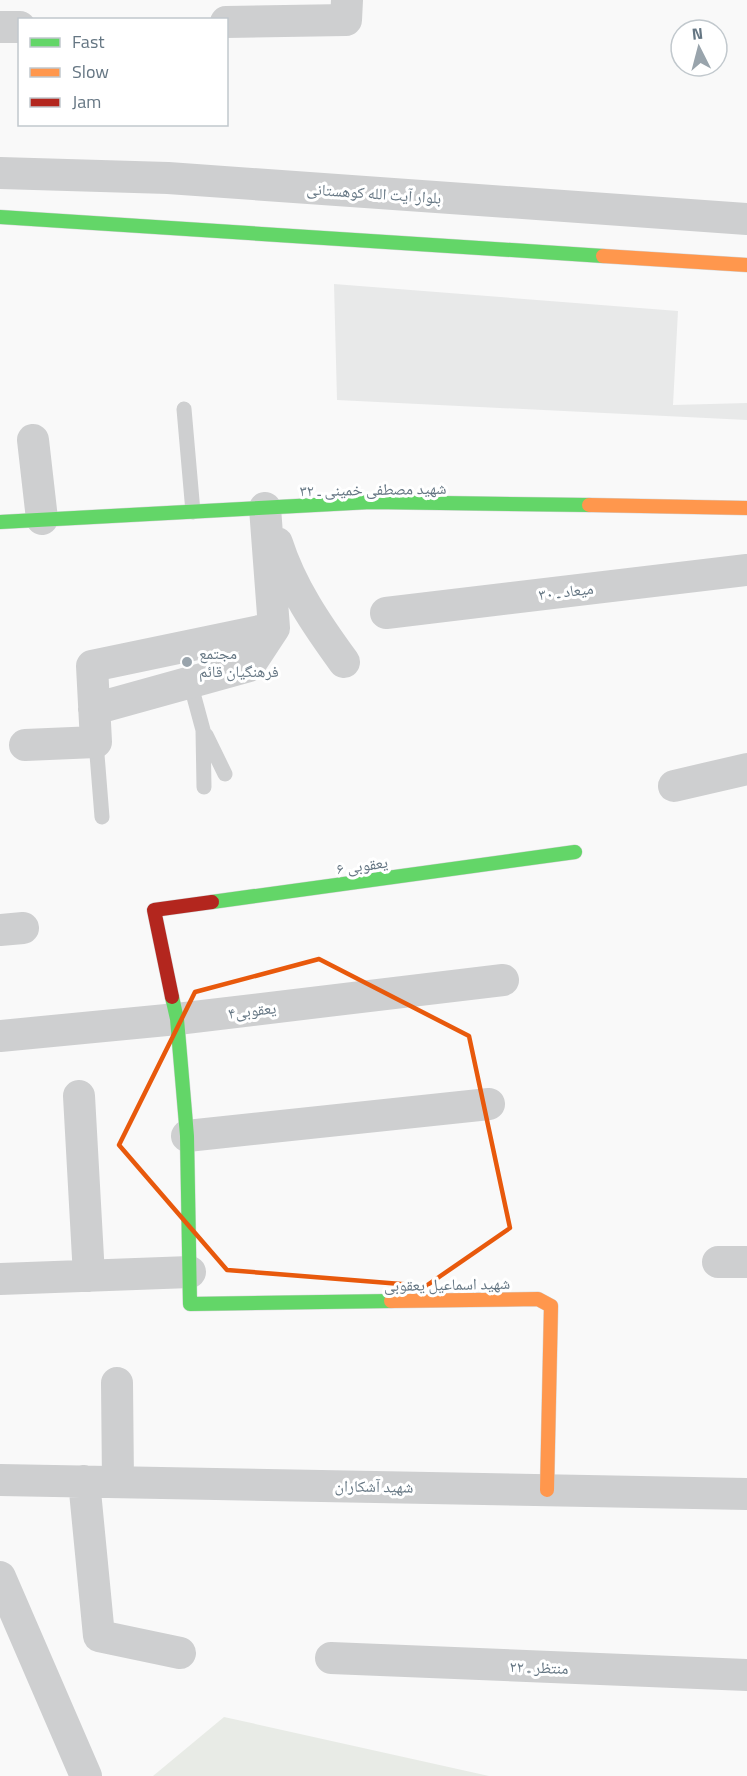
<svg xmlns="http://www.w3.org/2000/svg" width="747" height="1776" font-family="'Titillium Web','Noto Naskh Arabic',sans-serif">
  <rect width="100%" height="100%" fill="#f9f9f9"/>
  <path fill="#e8e9e9" d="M334,284L678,311L673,405L747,403V420L337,400Z"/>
  <path fill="#e8ebe6" d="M224,1717L489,1776H153Z"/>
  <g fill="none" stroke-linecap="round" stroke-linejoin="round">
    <defs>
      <path id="fast" d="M0,217L603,256
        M0,522L371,502L589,505
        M212,902L575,852
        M172,997L177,1019L187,1136L190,1304L391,1301"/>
      <path id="slow" d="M603,256L747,265
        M589,505L747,508
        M391,1301L538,1299L551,1306L547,1490"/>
      <path id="jam" d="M172,997L154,910L212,902"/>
    </defs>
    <use href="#fast" stroke="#d5d6d7" stroke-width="15"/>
    <use href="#slow" stroke="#d5d6d7" stroke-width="15"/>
    <use href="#jam" stroke="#d5d6d7" stroke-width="15"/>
    <path stroke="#cecfd0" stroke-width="15" d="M184,409L193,512
      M190,682L203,730L204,787
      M206,735L225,774
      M96,742L102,817"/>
    <path stroke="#cecfd0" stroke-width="32" d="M226,22L346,20L347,0
      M0,27H20
      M0,173L168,178L747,219
      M33,440L42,519
      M277,543C291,587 317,625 344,662
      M386,613L747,570
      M94,709L249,666L274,628
      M25,745L96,742L92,666L274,628L265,508
      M674,786L747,769
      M0,930L23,928
      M0,1036L177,1019L503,980
      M79,1096L89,1276
      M187,1136L489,1104
      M718,1262H747
      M0,1279L190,1272
      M117,1383L118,1482
      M0,1480L747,1494
      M84,1481L99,1636L180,1653
      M0,1577L86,1776
      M331,1658L747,1675"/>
    <use href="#fast" stroke="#63d668" stroke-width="14"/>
    <use href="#slow" stroke="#ff974d" stroke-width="14"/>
    <use href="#jam" stroke="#b3261e" stroke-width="14"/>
  </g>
  <path fill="none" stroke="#e8590c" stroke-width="4.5" stroke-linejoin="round" d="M319,959L469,1036L510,1228L426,1286L227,1270L119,1145L195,992Z"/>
  <circle fill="#99a4ac" stroke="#fff" stroke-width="2" cx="187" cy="662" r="6"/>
  <g text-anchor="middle" stroke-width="6" stroke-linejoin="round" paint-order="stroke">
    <g font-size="16" fill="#657683" stroke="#fff">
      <text transform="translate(374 193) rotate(4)" y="6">بلوار آیت الله کوهستانی</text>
      <text transform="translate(373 489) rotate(-1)" y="6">شهید مصطفی خمینی ـ ۳۲</text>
      <text transform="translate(566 591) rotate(-7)" y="6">میعاد ـ ۳۰</text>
      <text transform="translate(362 865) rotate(-8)" y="6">یعقوبی ۶</text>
      <text transform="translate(252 1010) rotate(-7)" y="6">یعقوبی۴</text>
      <text transform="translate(447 1284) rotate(-1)" y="6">شهید اسماعیل یعقوبی</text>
      <text transform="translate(374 1486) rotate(1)" y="6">شهید آشکاران</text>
      <text transform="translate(539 1667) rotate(2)" y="6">منتظر ـ ۲۲</text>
    </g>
    <g font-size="16" fill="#657683" stroke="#fff" text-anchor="start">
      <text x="199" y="659">مجتمع<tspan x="199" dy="18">فرهنگیان قائم</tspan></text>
    </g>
  </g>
  <rect x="18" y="18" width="210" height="108" fill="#ffffff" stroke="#c1c8cd" stroke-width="1.5"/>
  <rect x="30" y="38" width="30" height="9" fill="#63d668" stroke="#c1c8cd" stroke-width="1.5"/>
  <text x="72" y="48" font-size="18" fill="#657683">Fast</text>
  <rect x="30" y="68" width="30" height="9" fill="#ff974d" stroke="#c1c8cd" stroke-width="1.5"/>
  <text x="72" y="78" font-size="18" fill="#657683">Slow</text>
  <rect x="30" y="98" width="30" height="9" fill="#b3261e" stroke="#c1c8cd" stroke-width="1.5"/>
  <text x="72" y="108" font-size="18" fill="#657683">Jam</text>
  <g transform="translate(699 48) rotate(354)"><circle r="28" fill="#ffffff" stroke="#c1c8cd" stroke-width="1.5"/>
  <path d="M0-4.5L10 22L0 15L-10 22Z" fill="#99a4ac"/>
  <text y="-9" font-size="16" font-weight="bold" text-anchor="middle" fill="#657683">N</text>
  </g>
</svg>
